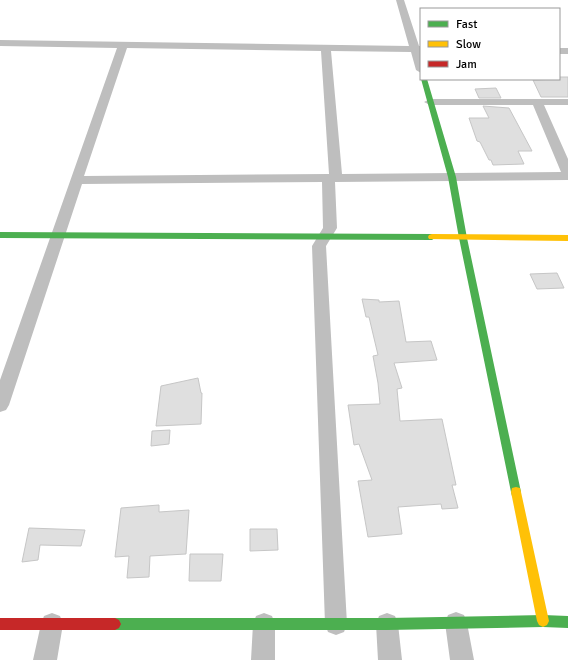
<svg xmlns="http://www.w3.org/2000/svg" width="568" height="660" font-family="Signika,sans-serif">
  <rect width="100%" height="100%" fill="#fff"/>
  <path fill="#dfdfdf" stroke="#c6c6c6" d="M559,77H568V97H541L533,80L559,79Z
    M496,88L501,98H479L475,89Z
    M483,106L509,108L532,151H518L524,164L493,165L491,160H489L480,142L477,141L469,118H489Z
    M557,273L564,288L537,289L530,274Z
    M362,299L379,300V302L399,301L406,342L431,341L437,360L394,363L402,388L397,389L400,421L442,419L456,485H452L458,508L442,509L441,504L398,507L402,534L368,537L358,481L372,480L359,444L354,445L348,405L380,404L378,383L373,356L378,355L369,317H366Z
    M198,378L201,393H202L201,424L156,426L161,386Z
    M170,430L169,444L151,446L152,431Z
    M159,505V512L189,510L186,554L150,556L149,577L127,578L129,556L115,557L121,508Z
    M29,528L85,530L81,546L40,545L38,560L22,562Z
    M250,529H277L278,550L250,551Z
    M190,554H223L221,581H189Z"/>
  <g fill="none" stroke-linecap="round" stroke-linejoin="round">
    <path fill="#bebebe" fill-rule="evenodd" d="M396,0H404L419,46H421V73L416,70L411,52L331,51L342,174L561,172L533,105H430L424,102L430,99H568V105H544L568,159V180L335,182L337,228L326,246L347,624L344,632L336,635L328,632L325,624L312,246L323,228L322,182L82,184L9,405L6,410L0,412V380L117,48L0,46V40L409,46ZM127,48L321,51L329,174L84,176Z
      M559,48H568V54H559Z
      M456,612L464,615L467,623L474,660H450L445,623L448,615Z
      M52,613L60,616L63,624L57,660H33L41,624L44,616Z
      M264,613L272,616L275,624V660H251L253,624L256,616Z
      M387,613L395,616L398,624L402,660H378L376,624L379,616Z"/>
    <path fill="#4caf50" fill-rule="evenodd" d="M421,79H427L456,177L467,238L521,492L520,496L516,497L512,496L511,492L459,238L448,177Z
      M0,232L432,234L436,237L432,240L0,238Z
      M543,615L568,616V628L543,627L387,630H115L111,628L109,624L111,620L115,618H387Z"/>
    <path fill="#ffc107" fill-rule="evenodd" d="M432,234L568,235V241L429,239L428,237L429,235Z
      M516,487L520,488L521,492L549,621L547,625L543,627L539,625L537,621L511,492L512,488Z"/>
    <path fill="#c62828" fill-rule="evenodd" d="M0,618H115L119,620L121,624L119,628L115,630H0Z"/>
  </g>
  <rect x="420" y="8" width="140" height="72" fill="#ffffff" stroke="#999999"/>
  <rect x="428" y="21" width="20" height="6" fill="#4caf50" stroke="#999999"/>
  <text x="456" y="28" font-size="12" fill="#000000">Fast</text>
  <rect x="428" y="41" width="20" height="6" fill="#ffc107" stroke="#999999"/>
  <text x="456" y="48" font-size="12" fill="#000000">Slow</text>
  <rect x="428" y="61" width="20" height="6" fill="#c62828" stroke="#999999"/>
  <text x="456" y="68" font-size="12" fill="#000000">Jam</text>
</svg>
